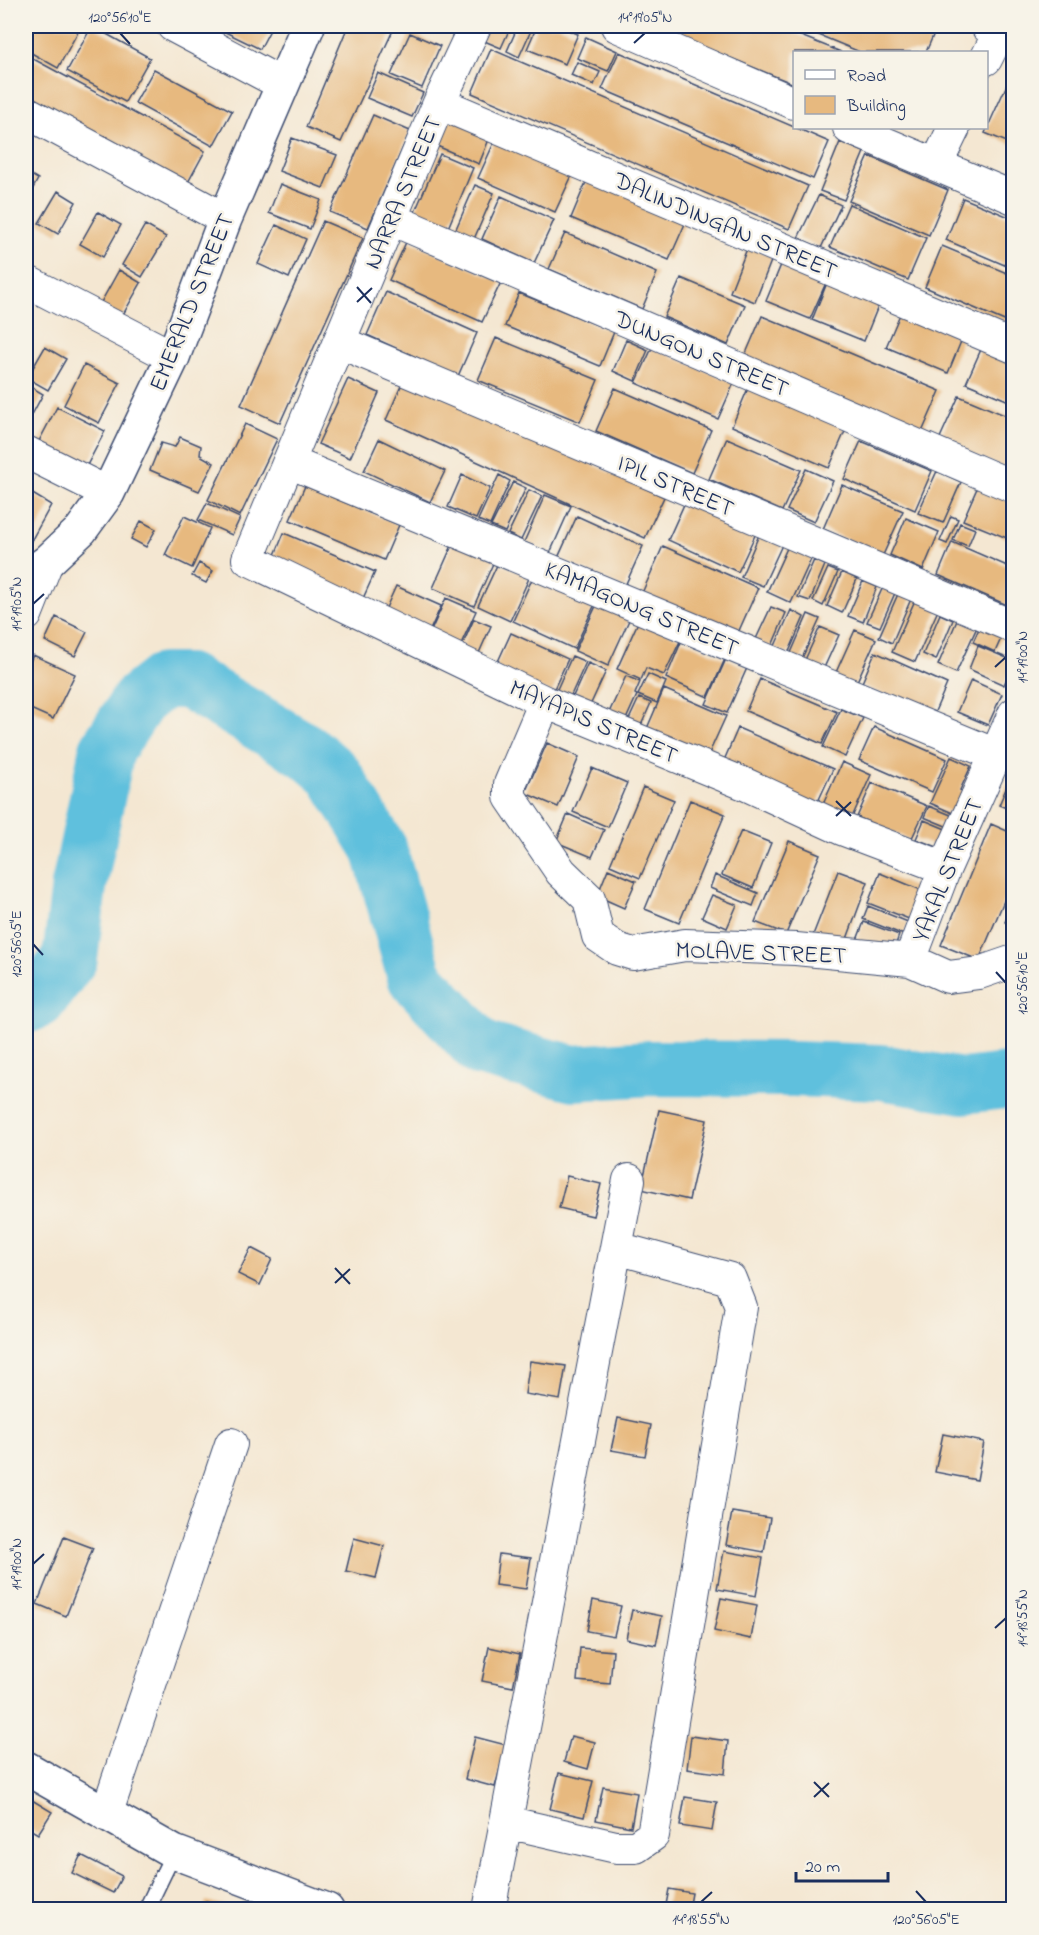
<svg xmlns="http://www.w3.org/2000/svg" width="1039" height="1935" font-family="'Indie Flower',sans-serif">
  <rect width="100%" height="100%" fill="#f7f3e8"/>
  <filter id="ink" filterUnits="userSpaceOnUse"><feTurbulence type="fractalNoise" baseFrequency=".0167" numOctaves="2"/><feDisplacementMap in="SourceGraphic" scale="12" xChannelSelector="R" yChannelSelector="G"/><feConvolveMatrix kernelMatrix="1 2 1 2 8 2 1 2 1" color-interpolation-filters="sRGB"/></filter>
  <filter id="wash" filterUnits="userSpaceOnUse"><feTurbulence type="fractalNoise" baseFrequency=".008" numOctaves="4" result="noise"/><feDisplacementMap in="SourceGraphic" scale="24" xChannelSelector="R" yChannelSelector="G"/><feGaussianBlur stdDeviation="1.35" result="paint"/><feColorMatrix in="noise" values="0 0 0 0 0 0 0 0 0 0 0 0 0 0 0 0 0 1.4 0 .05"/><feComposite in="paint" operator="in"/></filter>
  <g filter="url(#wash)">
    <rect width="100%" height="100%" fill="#f4e7d2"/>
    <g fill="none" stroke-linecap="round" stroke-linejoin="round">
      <path stroke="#5fc0dd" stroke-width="56" d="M26,1006L38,1001L70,958L79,886L107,750L139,700L163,681H188L308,752L334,774L379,848L415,977L481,1049L574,1073L651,1068L793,1069L881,1072L963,1086L1014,1080"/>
    </g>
    <g id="blocks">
      <path fill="#e7b97f" d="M26,26H81L58,68L26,50Z
        M92,26L150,58L125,102L67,71Z
        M213,26H272L260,49Z
        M348,26H395L341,142L306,127Z
        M488,26H511L501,48L482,40Z
        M518,26H533L519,57L507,51Z
        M537,26H558L578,34L565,64L527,49Z
        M653,26H776L841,52H794V84Z
        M797,26H922L935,31L926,52H860Z
        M410,33L440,46L422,88L391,75Z
        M586,37L617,51L608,71L577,58Z
        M491,49L808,186L789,229L472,93Z
        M619,52L829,142L813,179L602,89Z
        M26,55L205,151L186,186L26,100Z
        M577,62L600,72L594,85L571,75Z
        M154,69L232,111L213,146L135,103Z
        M1014,69V145L985,133Z
        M378,73L423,93L412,117L367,98Z
        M451,114L492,132L479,164L437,146Z
        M373,115L410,131L368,228L330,212Z
        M497,136L575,169L555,212L478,178Z
        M292,138L337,155L323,188L279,171Z
        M840,142L864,152L844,200L820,191Z
        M440,154L473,168L448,228L414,214Z
        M869,156L948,190L929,235L849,201Z
        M26,172L38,179L26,201Z
        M589,175L688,217L669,260L571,218Z
        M280,184L321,200L310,229L269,213Z
        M475,185L494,193L474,239L455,231Z
        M58,191L76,202L58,234L39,223Z
        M819,195L841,205L821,248L798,238Z
        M501,196L554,220L534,263L482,239Z
        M963,198L1014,219V269L946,240Z
        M849,204L926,238L908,280L830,247Z
        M98,212L121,225L103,257L80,244Z
        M323,221L363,238L280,423L241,405Z
        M145,225L166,237L142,277L122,265Z
        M276,225L306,239L289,278L258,264Z
        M565,233L657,273L642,309L549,269Z
        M407,240L501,282L482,322L389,280Z
        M748,246L773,256L755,302L730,292Z
        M942,246L1014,276V325L925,287Z
        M783,260L828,278L810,319L766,301Z
        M119,270L141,283L121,318L99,306Z
        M681,278L745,305L728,345L664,317Z
        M829,278L881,299L864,341L812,320Z
        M386,292L477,333L458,376L367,335Z
        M519,293L614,332L600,366L505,326Z
        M901,312L962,339L948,373L886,347Z
        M762,316L940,391L922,432L744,358Z
        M496,338L598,380L580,422L478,380Z
        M626,340L648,350L635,381L613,371Z
        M983,345L1014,358V403L966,383Z
        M45,347L66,359L48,390L27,378Z
        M652,348L734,383L718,419L636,383Z
        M84,365L120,383L99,423L64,405Z
        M348,379L379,393L350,458L318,444Z
        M404,379L664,497L645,538L386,420Z
        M26,384L43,394L26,426Z
        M749,386L846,429L829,468L732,426Z
        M615,388L711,430L692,473L596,431Z
        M959,396L1014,419V472L939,440Z
        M57,407L105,431L85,469L37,445Z
        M245,424L277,439L240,516L208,500Z
        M180,437L201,446L200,455L214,463L199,491L150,470L161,443L175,447Z
        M727,438L801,470L782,511L709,479Z
        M379,439L445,471L430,502L364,471Z
        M861,441L932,471L915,510L844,479Z
        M806,469L833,481L814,522L787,510Z
        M937,471L961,482L943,523L918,513Z
        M462,475L490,488L476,519L448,507Z
        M499,475L510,481L490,525L478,520Z
        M513,482L526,488L505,532L491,526Z
        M842,485L903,511L883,555L823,529Z
        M305,486L399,525L384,560L290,520Z
        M978,486L1014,502V541L963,520Z
        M26,490L51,505L26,550Z
        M529,490L542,496L521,540L508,534Z
        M545,495L571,506L550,553L524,542Z
        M686,500L757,531L738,572L668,540Z
        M207,503L240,518L232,535L198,520Z
        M184,516L210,528L192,568L165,555Z
        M577,516L643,546L624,588L558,558Z
        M951,516L958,519L947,544L940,541Z
        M906,518L939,532L923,570L890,555Z
        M141,521L156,529L146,547L131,539Z
        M960,523L975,529L968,546L953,540Z
        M284,533L375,572L360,605L270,567Z
        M759,535L782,545L763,586L741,577Z
        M454,541L495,559L474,606L433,588Z
        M952,542L1014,569V608L938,575Z
        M663,546L758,588L737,635L642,593Z
        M788,546L812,557L791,603L767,592Z
        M814,560L825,565L810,601L798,597Z
        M199,563L213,571L206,583L192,576Z
        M498,563L530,576L510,621L478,606Z
        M828,568L838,572L823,606L813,601Z
        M842,572L857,579L842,613L827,606Z
        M533,577L595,604L574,649L513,621Z
        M863,581L877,587L863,622L848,616Z
        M396,586L441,606L425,641L380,621Z
        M883,587L895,593L880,627L867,622Z
        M898,594L911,599L892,643L879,637Z
        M446,598L476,611L455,657L425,644Z
        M916,598L939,608L915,662L892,652Z
        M597,604L630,618L608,666L575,651Z
        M771,607L786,613L771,648L755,641Z
        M791,610L804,617L788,654L774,648Z
        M808,614L820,619L798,667L787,662Z
        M940,614L953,620L936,660L923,654Z
        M56,617L87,632L75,656L45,641Z
        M958,618L977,627L956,673L938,665Z
        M474,619L491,626L475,662L458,655Z
        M639,620L681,639L664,675L646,668L641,680L617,669Z
        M981,624L1003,634L995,652L973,642Z
        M820,627L839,635L823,670L804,662Z
        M855,630L876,639L854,688L833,679Z
        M511,633L568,659L552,693L495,668Z
        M682,640L725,659L708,697L666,678Z
        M978,646L1014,661L1004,685L969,669Z
        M875,652L947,684L933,716L861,685Z
        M33,655L75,674L53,719L26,707V671Z
        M572,656L586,662L567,704L553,698Z
        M726,659L747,668L727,713L706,704Z
        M588,663L606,671L588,710L570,703Z
        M648,674L666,682L657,703L638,695Z
        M626,676L640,682L635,694L637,695L623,726L606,719Z
        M760,679L837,712L822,744L746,711Z
        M971,680L1002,694L988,725L957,712Z
        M664,689L726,716L706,760L645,733Z
        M639,698L651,703L638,732L626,726Z
        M841,709L863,718L845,757L823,747Z
        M874,727L947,759L932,792L859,760Z
        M738,728L833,769L816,806L722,765Z
        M547,743L579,757L558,807L525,793Z
        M951,757L971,766L960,790L974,796L964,818L930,803Z
        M842,762L871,775L849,824L820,811Z
        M592,768L627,783L608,827L573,812Z
        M1014,770V811L999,805Z
        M872,783L927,806L911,840L857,817Z
        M643,787L674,800L640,878L610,865Z
        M690,800L725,814L679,923L645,909Z
        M929,806L958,818L953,829L924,817Z
        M568,814L604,830L592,857L556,842Z
        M924,820L948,830L940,848L916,839Z
        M991,824L1014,834V877L979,960L941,945Z
        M741,831L771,843L753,888L722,875Z
        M789,841L820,854L786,934L755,922Z
        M608,869L636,881L624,908L597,896Z
        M838,871L868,882L844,947L813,935Z
        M880,873L921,890L909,919L868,903Z
        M715,875L758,893L753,906L710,888Z
        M712,895L737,905L727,928L702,917Z
        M1014,904V926L1005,922Z
        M868,906L908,922L904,935L863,919Z
        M864,922L899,935L893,953L857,940Z
        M659,1110L707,1120L689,1200L641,1189Z
        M567,1176L601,1184L593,1216L559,1208Z
        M251,1248L272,1259L260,1285L238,1274Z
        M530,1361L566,1366L560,1400L525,1394Z
        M618,1418L651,1425L645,1456L611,1450Z
        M943,1434L984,1442L977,1480L935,1472Z
        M732,1512L770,1518L764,1552L726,1545Z
        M64,1537L93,1548L66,1616L37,1604Z
        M354,1538L384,1546L376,1578L346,1571Z
        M724,1551L763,1558L756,1596L717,1589Z
        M499,1554L531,1558L526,1589L495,1585Z
        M721,1598L757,1605L751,1639L714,1631Z
        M593,1600L621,1606L614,1636L587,1631Z
        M632,1610L662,1616L656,1645L626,1639Z
        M489,1647L520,1654L513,1687L482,1681Z
        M580,1648L613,1651L610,1684L577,1681Z
        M571,1736L595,1742L588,1769L564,1762Z
        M691,1736L728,1741L725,1774L687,1769Z
        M475,1737L506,1745L495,1787L465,1779Z
        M559,1773L593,1781L584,1817L550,1809Z
        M603,1787L637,1793L631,1827L596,1820Z
        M685,1797L717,1802L712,1831L680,1826Z
        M32,1800L52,1812L38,1834L26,1827V1809Z
        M81,1855L122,1876L113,1893L72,1873Z
        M669,1889L692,1893L689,1910H665Z
        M206,1901L236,1909L235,1910H204Z"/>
    </g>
  </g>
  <g filter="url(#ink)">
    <use href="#blocks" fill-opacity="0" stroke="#3c4b6f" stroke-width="1.5"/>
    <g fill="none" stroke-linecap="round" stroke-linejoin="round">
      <defs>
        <path id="service" d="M146,1910L174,1852"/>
        <path id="minor" d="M173,26L282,84
          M475,26L439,103L248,559L545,702L747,785L842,829L945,868
          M617,26L794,103
          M986,59L1000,31L987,26
          M439,103L1014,347
          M26,112L225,219
          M849,128L1014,198
          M936,165L954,128
          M391,219L1014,487
          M26,281L173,357
          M339,342L1014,627
          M26,452L108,493
          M289,462L996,755
          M26,615L47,562
          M545,702L510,784V797L561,872L589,899L598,936L617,949L633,954L685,945L796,949L910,960L948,977L979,973L1014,961
          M910,960L945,868L1014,714
          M106,1815L231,1444
          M506,1822L616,1847H636L653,1835L741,1307L730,1279L617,1248
          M489,1910L629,1180"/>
        <path id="tertiary" d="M26,577L47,562L81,530L108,493L173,357L225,219L308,26
          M26,1768L174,1852L327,1910"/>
      </defs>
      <use href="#service" stroke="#3c4b6f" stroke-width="18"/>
      <use href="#minor" stroke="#3c4b6f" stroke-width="34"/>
      <use href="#tertiary" stroke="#3c4b6f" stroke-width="36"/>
      <use href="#service" stroke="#fff" stroke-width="15"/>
      <use href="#minor" stroke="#fff" stroke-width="32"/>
      <use href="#tertiary" stroke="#fff" stroke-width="33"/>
    </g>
  </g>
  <path fill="none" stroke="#1b2f5e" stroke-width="2" d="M120,33L130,44M634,43L645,33M357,287L371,303M357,302L372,288M33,604L44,594M995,667L1006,657M836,801L851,816M836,816L851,802M33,944L43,955M996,972L1006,983M335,1268L350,1284M335,1283L350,1269M33,1564L44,1554M995,1628L1006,1618M814,1782L829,1797M814,1797L829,1783M916,1891L926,1902M701,1902L712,1892"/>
  <g text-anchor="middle" stroke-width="5" stroke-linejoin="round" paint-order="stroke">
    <g font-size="24" fill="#1b2f5e" stroke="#f7f3e8">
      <text transform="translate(402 192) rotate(-67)" y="8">NARRA STREET</text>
      <text transform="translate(726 225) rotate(23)" y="8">DALINDINGAN STREET</text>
      <text transform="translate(191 302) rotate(-68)" y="8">EMERALD STREET</text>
      <text transform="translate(702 353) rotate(23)" y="8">DUNGON STREET</text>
      <text transform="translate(676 485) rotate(23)" y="8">IPIL STREET</text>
      <text transform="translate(642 608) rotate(23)" y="8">KAMAGONG STREET</text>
      <text transform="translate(594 721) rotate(23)" y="8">MAYAPIS STREET</text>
      <text transform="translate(947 870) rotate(-68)" y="8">YAKAL STREET</text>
      <text transform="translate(761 952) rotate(2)" y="8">MOLAVE STREET</text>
    </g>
  </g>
  <rect width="1039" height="1935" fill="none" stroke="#f7f3e8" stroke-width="66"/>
  <rect x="793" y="51" width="195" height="78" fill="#f7f3e8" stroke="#9fa5b1" stroke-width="1.5"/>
  <rect x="805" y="70" width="30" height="9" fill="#ffffff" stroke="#9fa5b1" stroke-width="1.5"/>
  <text x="847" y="81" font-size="18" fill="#1b2f5e">Road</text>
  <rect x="805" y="96" width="30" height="18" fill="#e7b97f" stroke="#9fa5b1" stroke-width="1.5"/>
  <text x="847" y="111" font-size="18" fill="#1b2f5e">Building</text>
  <path d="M796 1872v9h92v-9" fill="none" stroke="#1b2f5e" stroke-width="3"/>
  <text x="805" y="1872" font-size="18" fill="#1b2f5e" stroke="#f7f3e8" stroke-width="4.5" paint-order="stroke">20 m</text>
  <rect x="33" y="33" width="973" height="1869" fill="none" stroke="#1b2f5e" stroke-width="2"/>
  <g font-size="15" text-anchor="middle" fill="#1b2f5e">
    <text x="120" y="22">120°56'10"E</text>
    <text x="645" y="22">14°19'05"N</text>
    <text transform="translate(16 604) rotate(-90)" y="5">14°19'05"N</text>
    <text transform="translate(1022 657) rotate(-90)" y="5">14°19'00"N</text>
    <text transform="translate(16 944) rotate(-90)" y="5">120°56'05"E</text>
    <text transform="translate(1022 983) rotate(-90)" y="5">120°56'10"E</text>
    <text transform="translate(16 1564) rotate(-90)" y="5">14°19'00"N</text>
    <text transform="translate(1022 1618) rotate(-90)" y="5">14°18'55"N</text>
    <text x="701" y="1924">14°18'55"N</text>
    <text x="926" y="1924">120°56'05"E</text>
  </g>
</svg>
